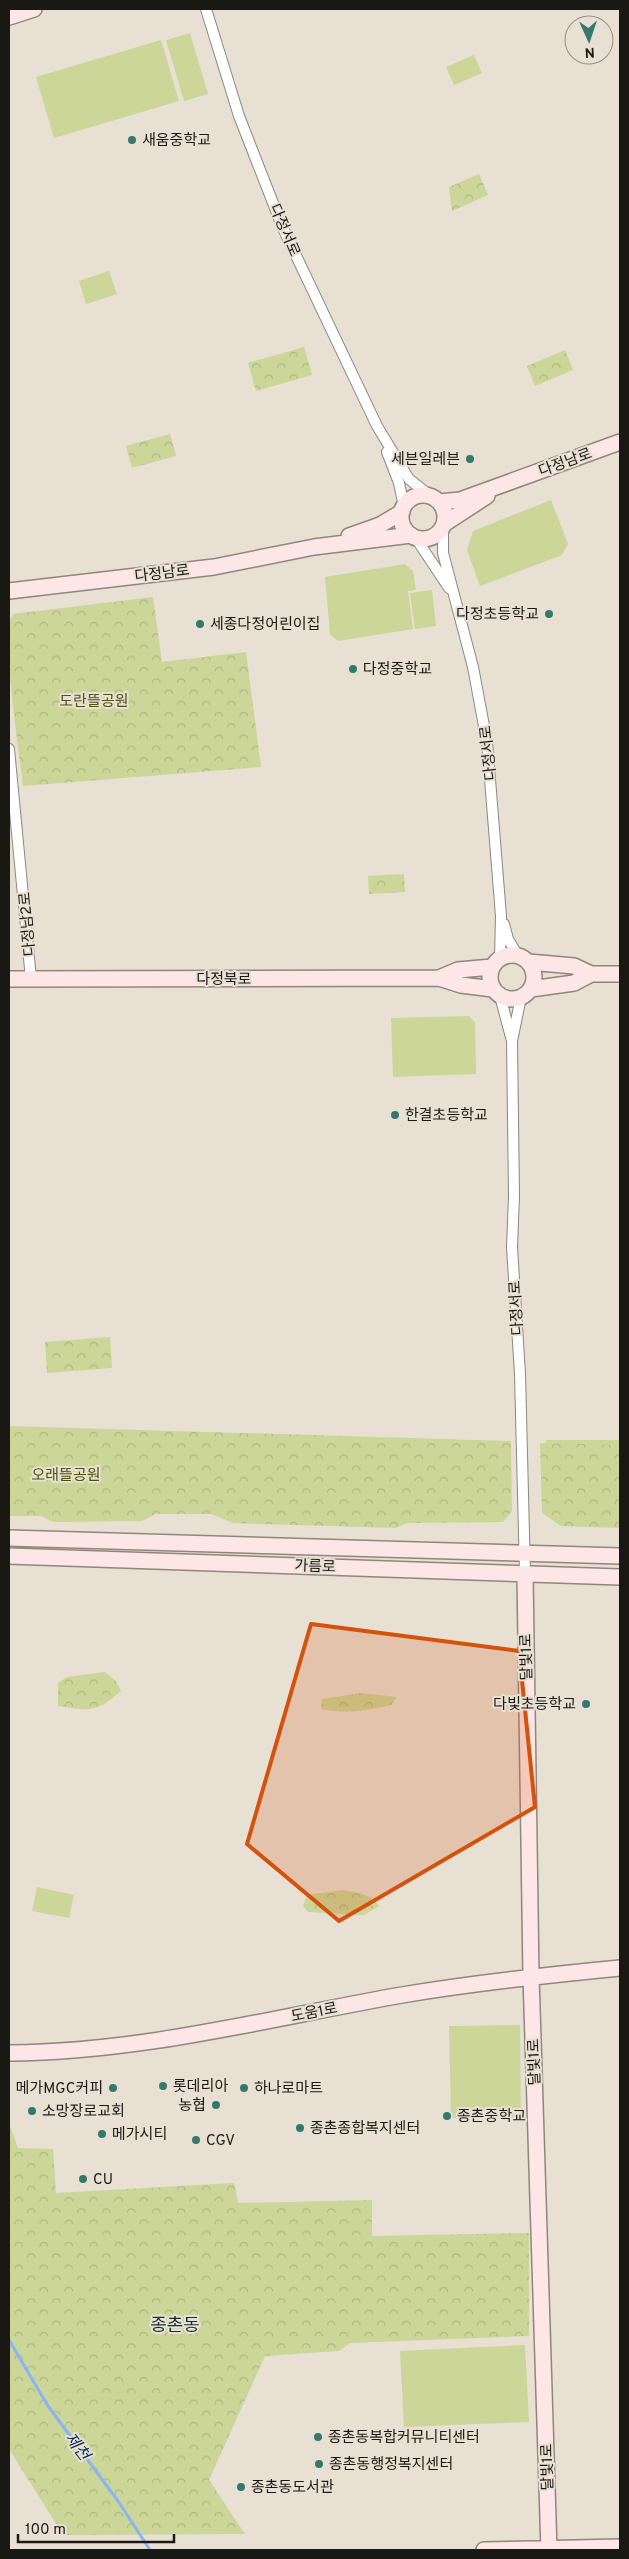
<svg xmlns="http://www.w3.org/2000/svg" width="629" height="2559" font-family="Overpass,'Noto Sans KR',sans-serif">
  <defs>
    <pattern id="forest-crowns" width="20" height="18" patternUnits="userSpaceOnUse" patternTransform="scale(1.25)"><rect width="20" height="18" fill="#ccd698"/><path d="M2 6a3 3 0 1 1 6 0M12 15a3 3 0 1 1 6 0" fill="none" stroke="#afb782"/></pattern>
  </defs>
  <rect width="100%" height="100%" fill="#e8e0d3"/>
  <path fill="#ccd698" d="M190,33L208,94L184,101L166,40Z
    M161,40L179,101L54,138L36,77Z
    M474,55L482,73L454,85L446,67Z
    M109,271L117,294L86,304L79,281Z
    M551,500L568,544L562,555L480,586L467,550L473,531Z
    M405,564L413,571L416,590L408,591L413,629L338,641L330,634L325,577Z
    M432,590L436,626L415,629L410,593Z
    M469,1016L475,1022L476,1074L393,1077L391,1018Z
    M546,1440H620V1470L545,1451Z
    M37,1887L74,1895L69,1918L32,1911Z
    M520,2025L521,2118H451L449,2026Z
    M525,2345L529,2422L404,2427L400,2351Z"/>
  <path fill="url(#forest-crowns)" d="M479,174L488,195L452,211L449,187Z
    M304,347L312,375L256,391L248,363Z
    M565,350L573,370L535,386L527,366Z
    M170,434L176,456L132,468L126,446Z
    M153,597L162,662L246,652L261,767L23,786C20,757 0,632 13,614Z
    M404,874L405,892L369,894L368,876Z
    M110,1337L112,1368L47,1373L45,1342Z
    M9,1426L511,1441L512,1511L503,1522L407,1523L396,1528L233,1523L211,1514H156L142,1521L53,1522L41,1516H9Z
    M540,1443L620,1445V1528L561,1526L542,1513Z
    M105,1672L116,1681L121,1691C96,1713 90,1711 58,1706V1683L67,1677Z
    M361,1693L397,1697L391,1705C366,1711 347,1714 321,1709L322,1699Z
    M343,1890C355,1892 372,1894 379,1906L364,1915L308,1912L303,1906L307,1895Z
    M9,2123L18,2148L53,2149L56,2193L234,2183L238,2203L372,2200V2236L529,2233V2336L350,2343L339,2351L265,2356L209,2480L245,2534L63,2535L9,2449Z"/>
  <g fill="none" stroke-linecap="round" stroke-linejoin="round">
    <path stroke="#89b6f2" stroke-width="3" d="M9,2340L48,2406L118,2501L150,2550"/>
    <defs>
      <path id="street" d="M206,9L239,116L282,226L377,426L409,479L429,495
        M387,452L399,483L404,507
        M443,528V553L473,667L487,742L501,916L500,958
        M415,537L449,588
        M9,749L31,979
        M504,924L508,939L518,956
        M500,996L512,1041
        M521,997L512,1041L514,1196L512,1247L520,1374L525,1574"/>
      <path id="secondary" d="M9,17L34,9
        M401 517a22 22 0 1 1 44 0a22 22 0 1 1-44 0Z
        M439,502L460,500L620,442
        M444,524L487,496
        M349,536L380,525L402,512
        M9,591L214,567L314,547L411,535
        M490 977a22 22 0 1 1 44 0a22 22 0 1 1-44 0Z
        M529,962L574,966L591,974H620
        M439,978L458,970L492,967
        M9,979L439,978L461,985L493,989
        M531,989L574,983L591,974
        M9,1538L620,1556
        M9,1556L620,1577
        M525,1574L531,1976L549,2550
        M9,2053C143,2052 271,2018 402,1995C474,1983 547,1975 620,1968
        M484,2550L620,2547"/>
    </defs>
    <use href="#street" stroke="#8f877c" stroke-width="12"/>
    <use href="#secondary" stroke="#8f877c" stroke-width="18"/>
    <use href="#street" stroke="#fff" stroke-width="10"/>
    <use href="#secondary" stroke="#fde6e6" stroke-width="15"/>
  </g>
  <path fill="#d3520d" fill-opacity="0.2" stroke="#d3520d" stroke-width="4" stroke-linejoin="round" d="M311,1624L519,1651L535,1807L339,1921L247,1844Z"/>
  <g fill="#34796c" stroke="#e8e0d3" stroke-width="2">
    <circle cx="132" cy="140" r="5"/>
    <circle cx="470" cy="459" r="5"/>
    <circle cx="549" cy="614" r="5"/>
    <circle cx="200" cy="624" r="5"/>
    <circle cx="353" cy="669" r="5"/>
    <circle cx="395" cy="1115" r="5"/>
    <circle cx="586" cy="1704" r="5"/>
    <circle cx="163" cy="2086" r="5"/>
    <circle cx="113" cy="2088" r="5"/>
    <circle cx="244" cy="2088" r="5"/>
    <circle cx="216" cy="2105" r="5"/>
    <circle cx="32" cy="2111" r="5"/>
    <circle cx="447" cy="2116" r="5"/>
    <circle cx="300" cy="2128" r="5"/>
    <circle cx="102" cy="2134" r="5"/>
    <circle cx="196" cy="2140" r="5"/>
    <circle cx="83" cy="2179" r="5"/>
    <circle cx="318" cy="2437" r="5"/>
    <circle cx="319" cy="2464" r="5"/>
    <circle cx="241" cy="2487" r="5"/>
  </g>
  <g text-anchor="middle" stroke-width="4" stroke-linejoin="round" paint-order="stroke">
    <g font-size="15" fill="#1a1813" stroke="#e8e0d3" text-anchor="start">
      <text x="142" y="145">새움중학교</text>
      <text x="460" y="464" text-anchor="end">세븐일레븐</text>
      <text x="539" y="619" text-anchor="end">다정초등학교</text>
      <text x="210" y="629">세종다정어린이집</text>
      <text x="363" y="674">다정중학교</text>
      <text x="405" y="1120">한결초등학교</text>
      <text x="576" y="1709" text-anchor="end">다빛초등학교</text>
      <text x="173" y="2091">롯데리아</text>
      <text x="103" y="2093" text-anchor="end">메가MGC커피</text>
      <text x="254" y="2093">하나로마트</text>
      <text x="206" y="2110" text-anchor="end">농협</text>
      <text x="42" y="2116">소망장로교회</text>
      <text x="457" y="2121">종촌중학교</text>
      <text x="310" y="2133">종촌종합복지센터</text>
      <text x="112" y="2139">메가시티</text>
      <text x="206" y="2145">CGV</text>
      <text x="93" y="2184">CU</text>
      <text x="328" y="2442">종촌동복합커뮤니티센터</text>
      <text x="329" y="2469">종촌동행정복지센터</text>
      <text x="251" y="2492">종촌동도서관</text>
    </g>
    <g font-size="15" fill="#1a1813" stroke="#e8e0d3">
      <text transform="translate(285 230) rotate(67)" y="5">다정서로</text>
      <text transform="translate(565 462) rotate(-20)" y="5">다정남로</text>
      <text transform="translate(162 573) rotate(-7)" y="5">다정남로</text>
      <text transform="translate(488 753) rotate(-96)" y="5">다정서로</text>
      <text transform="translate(27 924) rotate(-95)" y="5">다정남2로</text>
      <text x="224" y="984">다정북로</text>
      <text transform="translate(516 1308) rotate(-93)" y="5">다정서로</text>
      <text transform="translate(315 1566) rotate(2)" y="5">가름로</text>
      <text transform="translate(526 1657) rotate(-91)" y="5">달빛1로</text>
      <text transform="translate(314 2012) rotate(-11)" y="5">도움1로</text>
      <text transform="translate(534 2062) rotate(-92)" y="5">달빛1로</text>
      <text transform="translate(547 2467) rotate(-91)" y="5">달빛1로</text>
    </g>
    <g font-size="15" fill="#4c5408" stroke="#e8e0d3">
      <text x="94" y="706">도란뜰공원</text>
      <text x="66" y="1480">오래뜰공원</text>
    </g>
    <g font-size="16" font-style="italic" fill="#032b58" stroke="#e8e0d3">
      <text transform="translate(78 2446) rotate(53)" y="6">제천</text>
    </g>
    <g font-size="18" fill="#10312b" stroke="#e8e0d3">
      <text x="175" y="2331">종촌동</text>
    </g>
  </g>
  <rect width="629" height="2559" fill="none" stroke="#1a1813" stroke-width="20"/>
  <g transform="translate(589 40) rotate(177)"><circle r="24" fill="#e8e0d3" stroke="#969086"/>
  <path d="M0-4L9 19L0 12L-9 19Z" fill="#34796c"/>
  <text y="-8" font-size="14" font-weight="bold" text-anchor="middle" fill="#1a1813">N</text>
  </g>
  <path d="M18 2534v8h156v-8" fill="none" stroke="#1a1813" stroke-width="2.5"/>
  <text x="25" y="2534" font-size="15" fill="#1a1813" stroke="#e8e0d3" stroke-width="4" paint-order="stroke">100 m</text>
</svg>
